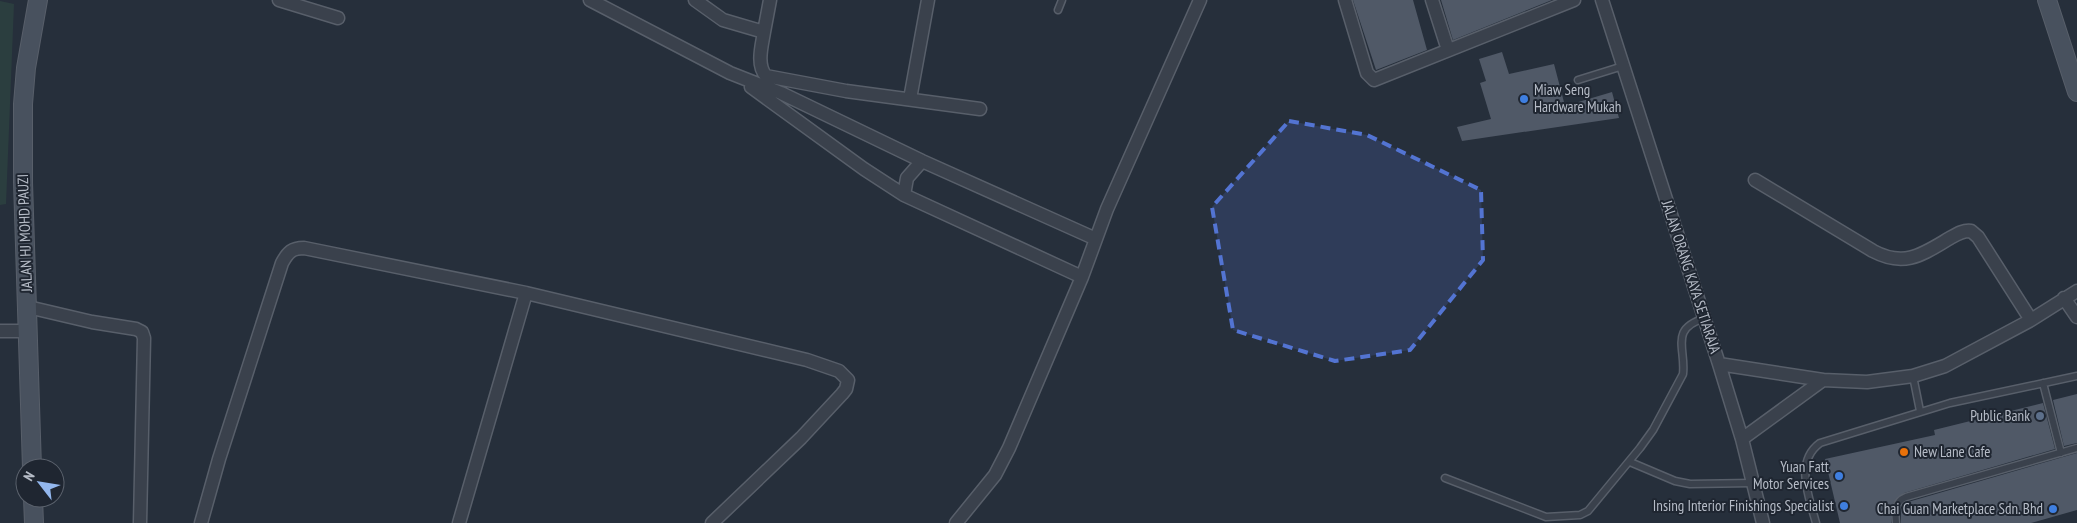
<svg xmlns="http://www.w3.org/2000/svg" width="2077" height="523" font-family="'PT Sans Narrow',sans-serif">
  <rect width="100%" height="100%" fill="#262f3b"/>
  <path fill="#2b3e3f" d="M0,1L14,4L6,204L0,205Z"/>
  <path fill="#505967" d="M1353,0H1413L1427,50L1376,70Z
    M1441,0H1552L1453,40Z
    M1502,52L1509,74L1554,64L1565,106L1612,92L1619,118L1462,141L1457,127L1491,119L1480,83L1486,81L1479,59Z
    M2077,394V443L2064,446L2053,400Z
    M2043,403L2055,449L1904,493L1893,503L1891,523H1840L1825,459L1935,435L1934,430Z
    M2077,453V510L2031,523H1901V509L1908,502Z"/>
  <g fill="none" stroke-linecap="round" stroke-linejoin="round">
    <defs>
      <path id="lane" d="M1058,10L1062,0
        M1578,80L1623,66
        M1913,376L1920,411
        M2043,383L2061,453
        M1630,462L1675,481L1690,484L1752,483
        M1445,478L1546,517L1580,515L1588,511L1640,448L1653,430L1683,374C1686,348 1669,329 1705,318
        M1816,523C1809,497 1794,462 1820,443L1950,403L2077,376
        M1896,523C1895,512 1894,502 1906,497L2077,448"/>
      <path id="street" d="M279,0L338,18
        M590,0L730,73L781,93L922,161L1096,239
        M695,0L723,20L764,32L770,0
        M1345,0L1367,73L1374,80L1574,0
        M1432,0L1448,50
        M1602,0L1719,364L1742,439L1763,523
        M764,32C762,45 756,65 766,76L846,91L980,109
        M751,87L864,169L904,195L1082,277
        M910,99L928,0
        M1755,180L1873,251C1905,268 1923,254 1950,238C1957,234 1963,230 1971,231L1978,237L2031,320
        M904,195L907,178L922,161
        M2064,298L2077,317
        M28,307L92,322L136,329L142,332L144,338L140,523
        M0,331H29
        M1719,364L1823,380L1867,382L1913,376L1945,366L2031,320L2077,291
        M1742,439L1823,380
        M201,523L219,459L282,263C288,252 292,248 304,248L526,293L807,360L839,371L848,380L846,389L842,394L801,438L712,523
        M459,523L526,293
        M956,523L995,475L1009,448L1082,277L1107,209L1200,0"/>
      <path id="secondary" d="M2047,0L2077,92
        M32,468L23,182V104L26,68L38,0
        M33,498L34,523"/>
    </defs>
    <use href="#lane" stroke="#585f6a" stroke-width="9"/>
    <use href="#street" stroke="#585f6a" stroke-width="15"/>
    <use href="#secondary" stroke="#585f6a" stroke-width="20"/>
    <use href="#lane" stroke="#3a414c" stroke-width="6"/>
    <use href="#street" stroke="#3a414c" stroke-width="12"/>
    <use href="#secondary" stroke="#48515e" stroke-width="18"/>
  </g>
  <path fill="#5374d2" fill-opacity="0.2" stroke="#5374d2" stroke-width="4" stroke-dasharray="10 6" stroke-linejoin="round" d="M1289,121L1367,135L1481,190L1483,260L1410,350L1335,361L1233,330L1212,207Z"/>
  <g fill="#3f7fe0" stroke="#1f2631" stroke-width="2">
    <circle cx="1524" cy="99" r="5"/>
    <circle cx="1839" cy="476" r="5"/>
    <circle cx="1844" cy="506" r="5"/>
    <circle cx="2053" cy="509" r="5"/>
  </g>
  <circle fill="#5c6f8a" stroke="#1f2631" stroke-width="2" cx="2040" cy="416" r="5"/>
  <circle fill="#e8710a" stroke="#1f2631" stroke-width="2" cx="1904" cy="452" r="5"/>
  <g text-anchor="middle" stroke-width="4" stroke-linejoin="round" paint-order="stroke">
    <g font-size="15" fill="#b6bcc7" stroke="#1f2631" text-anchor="end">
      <text x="1534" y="95" text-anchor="start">Miaw Seng<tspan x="1534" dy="17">Hardware Mukah</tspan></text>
      <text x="2030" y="421">Public Bank</text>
      <text x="1914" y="457" text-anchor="start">New Lane Cafe</text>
      <text x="1829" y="472">Yuan Fatt<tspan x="1829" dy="17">Motor Services</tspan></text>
      <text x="1834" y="511">Insing Interior Finishings Specialist</text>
      <text x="2043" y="514">Chai Guan Marketplace Sdn. Bhd</text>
    </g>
    <g font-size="15" fill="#b6bcc7" stroke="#1f2631">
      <text transform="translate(25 233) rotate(-92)" y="5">JALAN HJ MOHD PAUZI</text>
      <text transform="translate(1691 277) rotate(72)" y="5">JALAN ORANG KAYA SETIARAJA</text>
    </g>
  </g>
  <g transform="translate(40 483) rotate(301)"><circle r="24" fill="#1f2631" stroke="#5b626d"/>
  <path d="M0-4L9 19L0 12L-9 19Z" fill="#93b7ee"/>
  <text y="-8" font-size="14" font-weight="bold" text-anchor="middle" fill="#b6bcc7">N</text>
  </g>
</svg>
